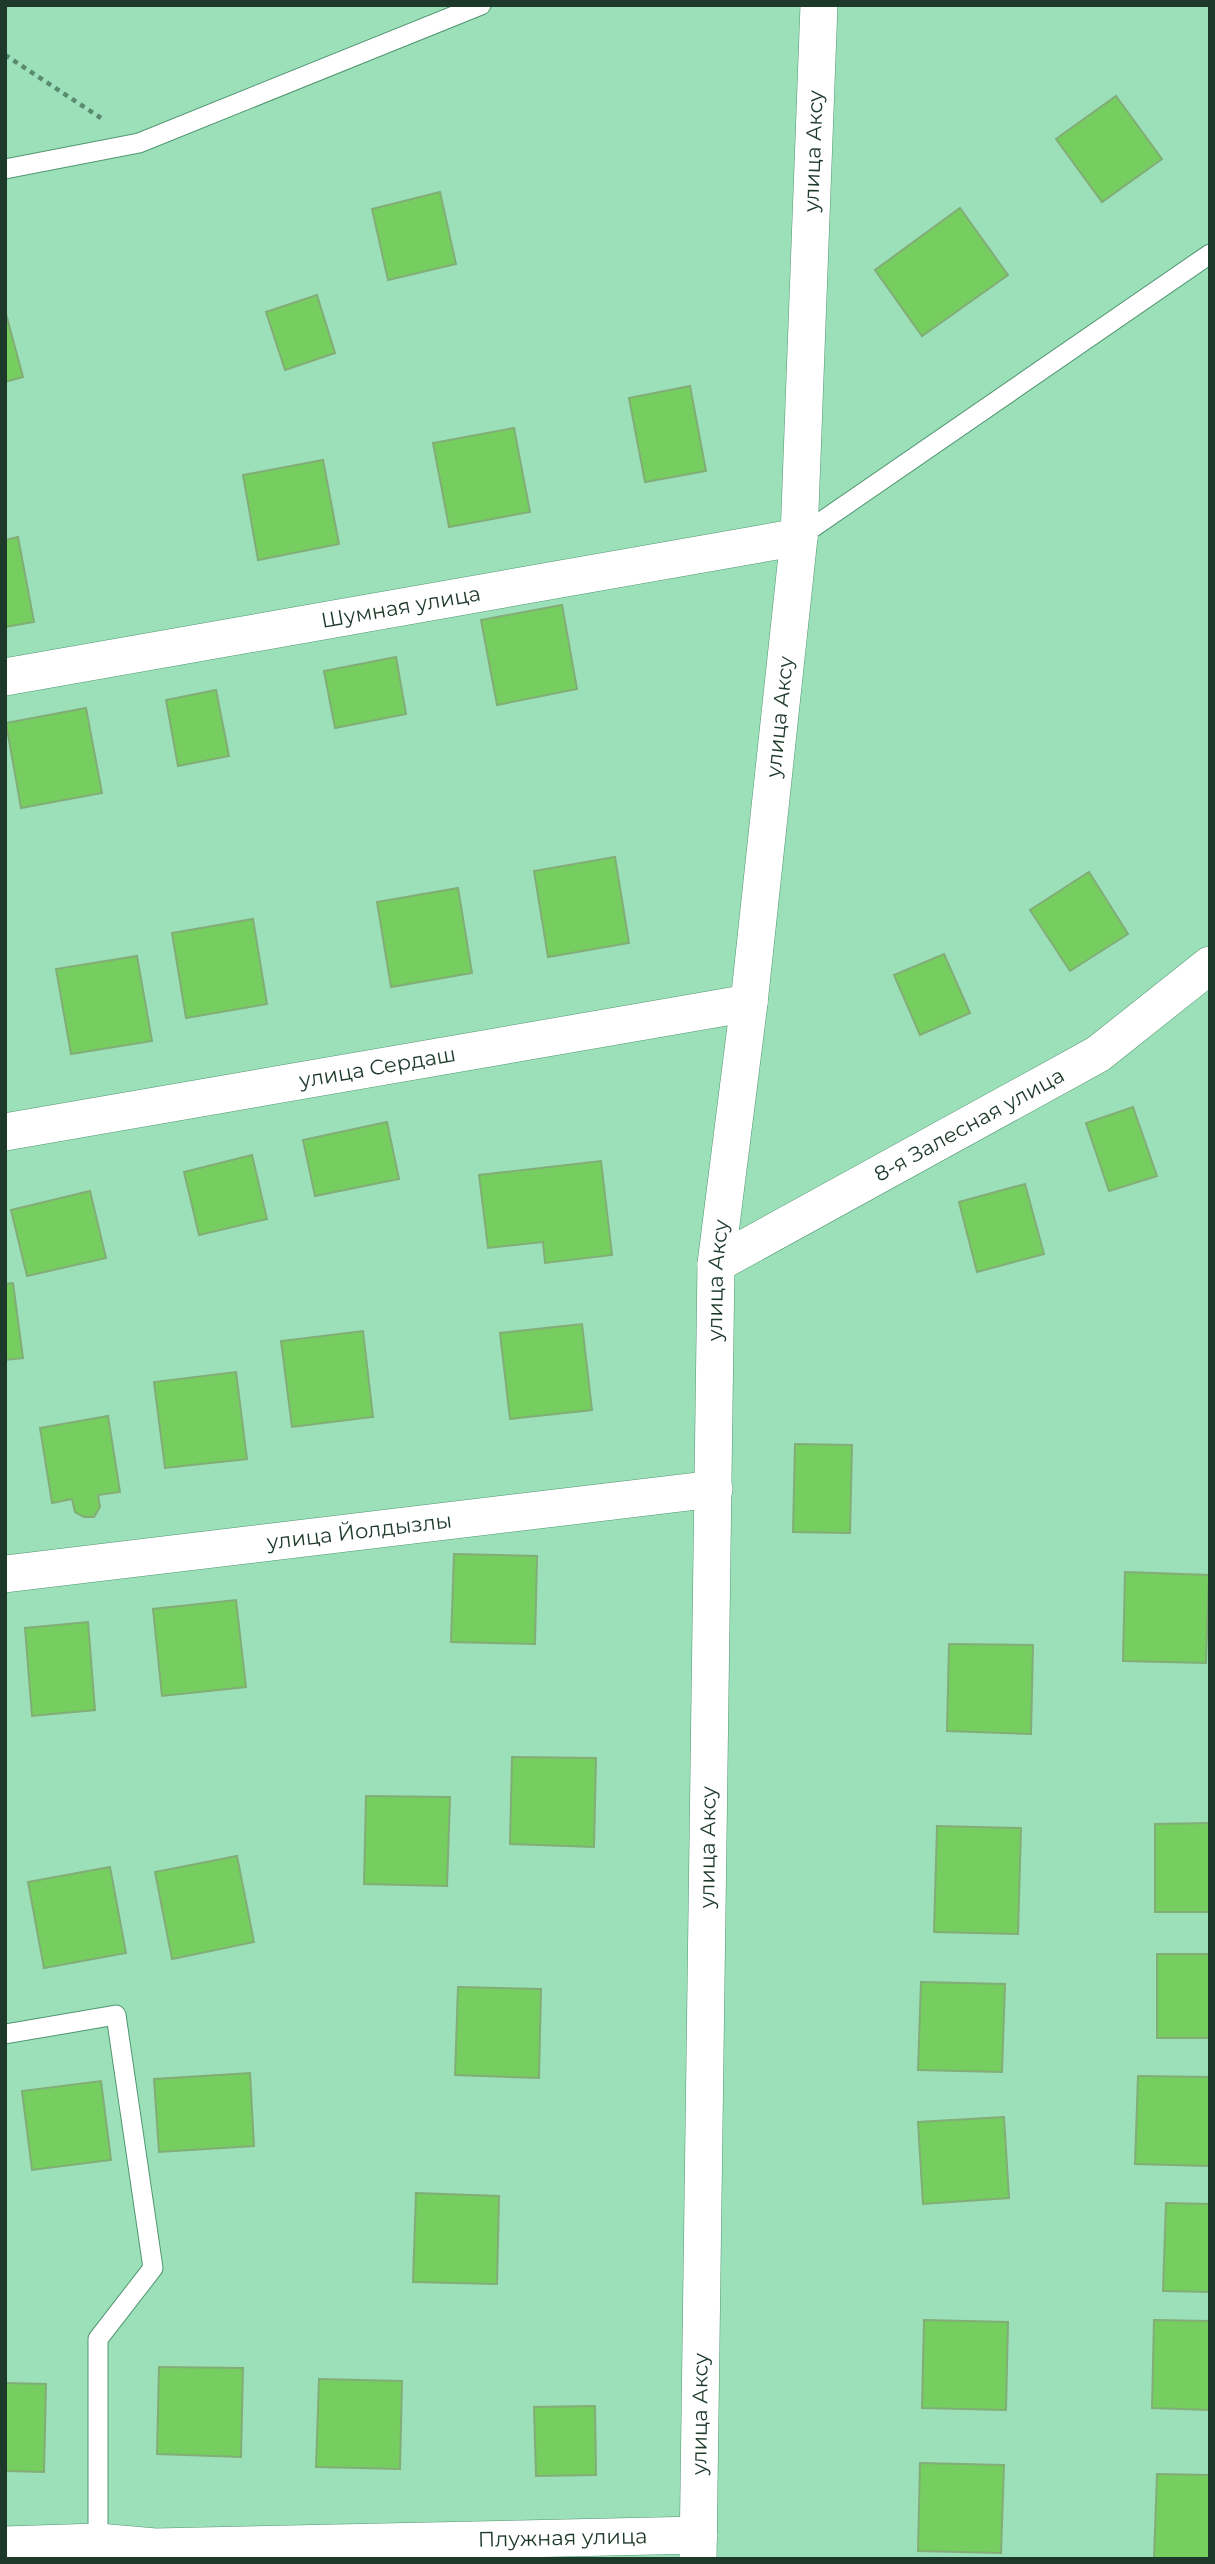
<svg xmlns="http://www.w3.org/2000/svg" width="1215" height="2564" font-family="Montserrat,sans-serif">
  <rect width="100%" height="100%" fill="#9be0b9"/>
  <path fill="#77ce60" stroke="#82ad77" stroke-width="2" d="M1116,96L1162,159L1102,202L1056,139Z
    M440,192L456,264L388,280L372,209Z
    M960,208L1008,275L922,336L875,270Z
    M317,295L335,353L285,370L266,312Z
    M5,310L23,377L5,382Z
    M690,386L706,471L645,482L629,398Z
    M514,428L530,512L449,527L433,443Z
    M323,460L339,544L258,560L243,475Z
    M18,537L34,622L5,627V540Z
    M562,605L577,689L497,705L481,620Z
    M396,657L406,714L335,728L324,671Z
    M216,690L229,756L178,766L166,700Z
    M86,708L102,793L21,808L6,723Z
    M615,857L629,943L548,957L534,871Z
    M1089,872L1128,934L1070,971L1030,910Z
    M458,888L472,973L391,987L377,902Z
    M253,919L267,1004L186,1018L172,933Z
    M944,954L970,1013L920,1035L894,975Z
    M137,956L152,1041L71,1054L56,969Z
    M1133,1107L1157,1176L1109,1191L1086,1123Z
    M387,1122L399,1179L315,1196L303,1140Z
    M252,1155L267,1219L199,1235L184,1172Z
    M601,1161L612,1255L545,1263L543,1242L488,1248L479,1175Z
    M1025,1184L1044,1254L977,1272L959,1202Z
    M90,1191L106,1258L27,1276L11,1210Z
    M13,1283L23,1358L5,1360V1284Z
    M582,1324L592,1410L510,1419L500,1333Z
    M363,1331L373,1417L292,1427L281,1341Z
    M236,1372L247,1459L165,1468L154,1382Z
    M108,1416L120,1492L98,1495L100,1507L94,1517H84L75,1512L72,1499L52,1503L40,1428Z
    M795,1444L852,1445L850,1533L793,1532Z
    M454,1554L537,1556L535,1644L451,1642Z
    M1125,1572L1209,1575L1206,1663L1123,1661Z
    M236,1600L246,1687L162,1696L153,1609Z
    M88,1622L95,1710L32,1716L25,1628Z
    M949,1644L1033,1645L1031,1734L947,1731Z
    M512,1757L596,1758L594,1847L510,1844Z
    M366,1796L450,1797L447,1886L364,1884Z
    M1210,1823V1912H1155V1824Z
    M937,1826L1021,1828L1018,1934L934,1932Z
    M237,1856L254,1942L172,1959L155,1872Z
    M110,1867L126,1953L44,1968L28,1882Z
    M1157,1954H1210V2038H1157Z
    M921,1982L1005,1984L1002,2072L918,2070Z
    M458,1987L541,1989L539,2078L455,2075Z
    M250,2073L254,2146L159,2152L154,2079Z
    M1138,2076L1210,2077V2166L1135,2164Z
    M101,2081L111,2160L32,2170L22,2091Z
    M1004,2117L1009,2198L923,2204L918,2122Z
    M416,2193L499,2196L497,2284L413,2282Z
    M1166,2203L1210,2204V2292L1163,2291Z
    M924,2320L1008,2322L1006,2410L922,2408Z
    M1154,2320L1210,2321V2410L1152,2408Z
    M159,2367L243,2368L241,2457L157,2454Z
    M319,2379L402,2381L400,2469L316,2467Z
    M5,2383L46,2384L44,2472L5,2471Z
    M595,2406L596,2475L536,2476L534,2407Z
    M920,2463L1004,2465L1001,2553L918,2551Z
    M1157,2474L1210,2475V2559H1154Z"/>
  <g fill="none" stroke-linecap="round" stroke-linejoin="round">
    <defs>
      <path id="service" d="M5,169L139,143L481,5
        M799,537L1210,254
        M5,2034L116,2015L153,2268L98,2339V2542"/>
      <g id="minor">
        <path id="s1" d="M5,677L799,537"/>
        <path id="s2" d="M5,1132L749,1003"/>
        <path id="s3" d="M716,1264L1098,1054L1210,965"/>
        <path id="s4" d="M5,1574L714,1489"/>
        <path id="s5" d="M5,2545L98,2542L155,2547L699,2535"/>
        <path id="s6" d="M698,2559L716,1264L749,1003L799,537L819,5"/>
      </g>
    </defs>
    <use href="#service" stroke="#529672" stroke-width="21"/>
    <use href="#minor" stroke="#529672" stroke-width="38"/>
    <path stroke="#5a8a6f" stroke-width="4.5" stroke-dasharray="5 5" stroke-linecap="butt" d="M5,55L101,118"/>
    <use href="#service" stroke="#fff" stroke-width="19"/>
    <use href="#minor" stroke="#fff" stroke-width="37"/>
  </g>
  <g text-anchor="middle" stroke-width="5" stroke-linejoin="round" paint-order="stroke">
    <g font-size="21" fill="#1d392a" stroke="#a8edc6">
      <text dy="7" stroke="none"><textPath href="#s6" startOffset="2413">улица Аксу</textPath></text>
      <text dy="7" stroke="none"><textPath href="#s1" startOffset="402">Шумная улица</textPath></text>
      <text dy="7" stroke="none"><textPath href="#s6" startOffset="1846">улица Аксу</textPath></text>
      <text dy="7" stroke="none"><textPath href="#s2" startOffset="378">улица Сердаш</textPath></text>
      <text dy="7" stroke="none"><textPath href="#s3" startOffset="289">8-я Залесная улица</textPath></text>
      <text dy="7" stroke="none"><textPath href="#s6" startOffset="1279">улица Аксу</textPath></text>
      <text dy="7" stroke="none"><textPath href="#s4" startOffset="357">улица Йолдызлы</textPath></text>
      <text dy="7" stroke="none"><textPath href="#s6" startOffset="712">улица Аксу</textPath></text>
      <text dy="7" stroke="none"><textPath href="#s6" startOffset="145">улица Аксу</textPath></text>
      <text dy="7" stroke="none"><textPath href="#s5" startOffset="558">Плужная улица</textPath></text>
    </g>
  </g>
  <rect width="1215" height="2564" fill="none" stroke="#1d392a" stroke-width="14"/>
</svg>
